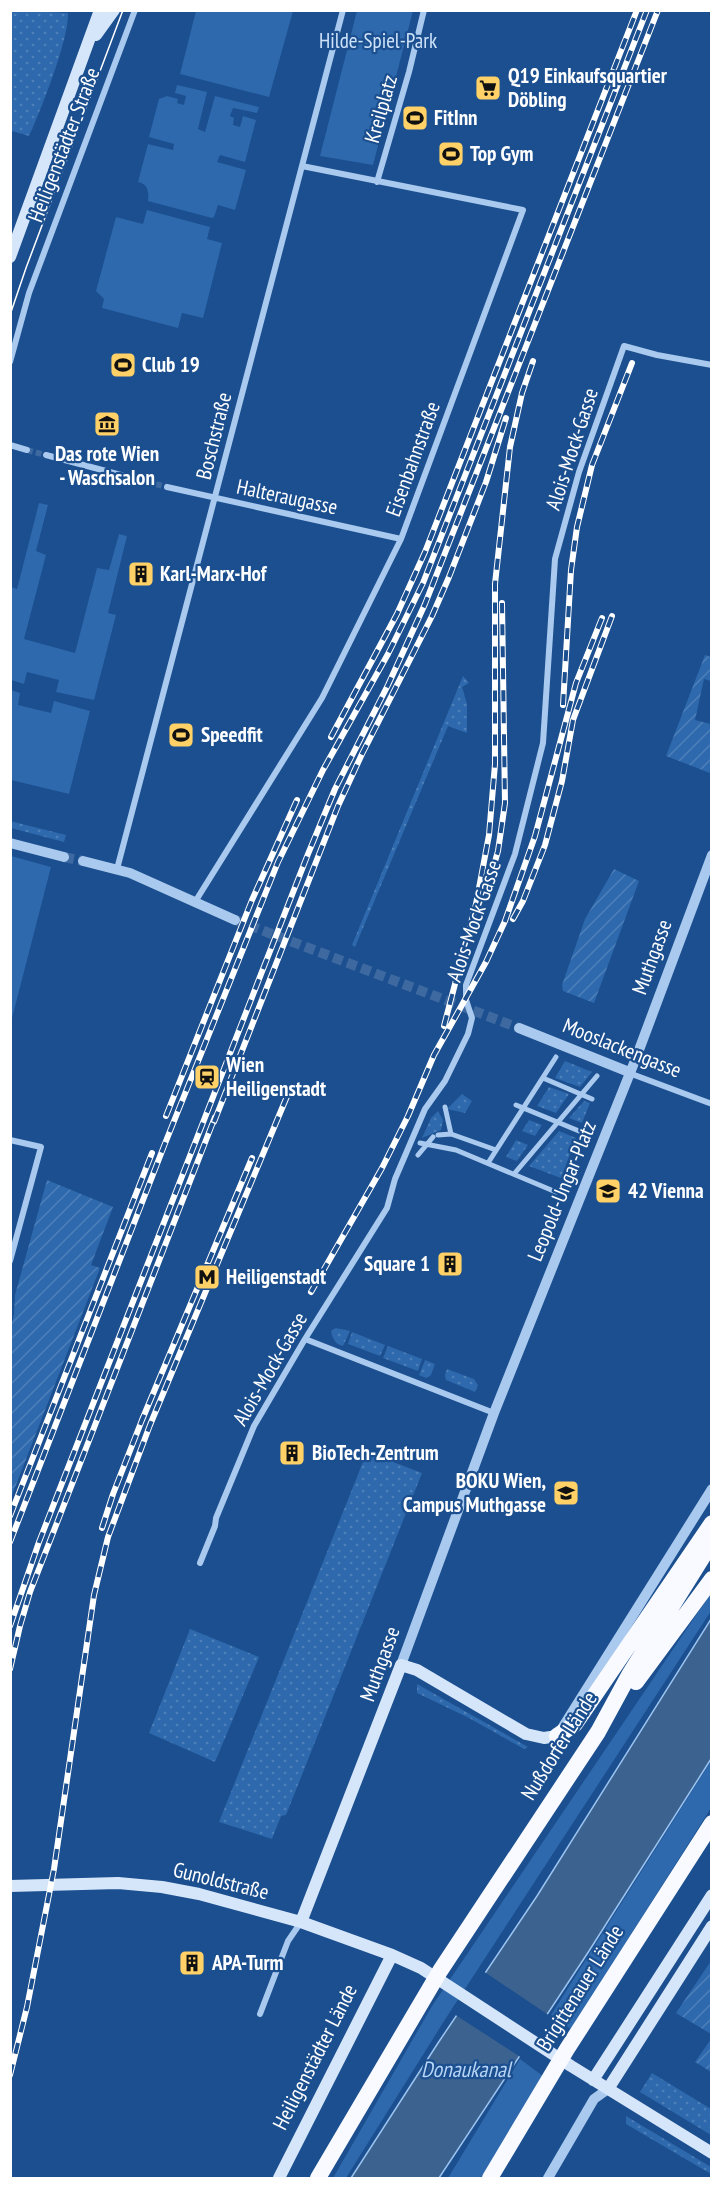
<svg xmlns="http://www.w3.org/2000/svg" width="722" height="2189" font-family="'PT Sans Narrow',sans-serif">
  <defs>
    <pattern id="grass-dots" width="8" height="8" patternUnits="userSpaceOnUse" patternTransform="scale(1.5)"><rect width="8" height="8" fill="#2e69ad"/><path d="M2 2h.1M6 6h.1" fill="none" stroke="#4d80b9" stroke-width="1.8" stroke-linecap="round"/></pattern>
    <pattern id="garden-furrows" width="10" height="10" patternUnits="userSpaceOnUse" patternTransform="scale(1.5)"><rect width="10" height="10" fill="#2e69ad"/><path d="M-1 1l2-2M0 10L10 0M9 11l2-2" fill="none" stroke="#4d80b9"/></pattern>
  </defs>
  <rect width="100%" height="100%" fill="#1b4f8f"/>
  <path fill="url(#grass-dots)" d="M11,10L68,13C69,39 41,110 29,136L12,131L11,128Z
    M463,676L469,683L462,687L467,704V733L448,726L355,947L352,945Z
    M10,821L66,835L64,842L11,828Z
    M565,1061L592,1072L580,1087L555,1078Z
    M549,1087L569,1094L556,1113L537,1106Z
    M462,1094L472,1101L465,1113L447,1109Z
    M584,1101L590,1103L582,1123L569,1118Z
    M438,1111L443,1120L441,1130L422,1138L431,1118Z
    M529,1120L542,1125L535,1136L522,1131Z
    M559,1131L576,1138L561,1178L529,1166Z
    M516,1140L528,1145L517,1161L506,1157Z
    M336,1328L350,1331L343,1346C336,1345 332,1338 331,1331Z
    M352,1332L385,1345L380,1356L348,1344Z
    M388,1346L422,1359L418,1371L383,1358Z
    M425,1360L435,1364L431,1375L426,1378L419,1375Z
    M447,1369L474,1379L478,1385L475,1392L446,1380L445,1375Z
    M367,1452L422,1473L286,1815L281,1816L272,1839L219,1822Z
    M190,1629L259,1657L215,1762L149,1733Z
    M417,1684L528,1747L524,1749L469,1718L417,1693Z
    M652,2073L711,2109V2135L640,2092Z
    M626,2116L711,2167V2174L626,2124Z"/>
  <path fill="#2e69ad" d="M196,11H293L269,97L180,74Z
    M357,11H413L373,165L320,156Z
    M177,85L207,92L198,129L205,132L215,96L259,107L257,113L233,108L230,116L234,118L233,125L240,127L243,116L256,120L245,162L220,155L217,162L246,170L235,210L218,205L214,217L212,218L148,201C149,192 148,184 138,182L148,144L173,150L174,144L149,137L159,99L167,96L178,99L177,103L184,105L186,96L175,93Z
    M147,210L210,227L207,239L222,243L203,318L182,313L178,328L102,308L104,299L96,291L116,217L143,224Z
    M39,503L48,505L36,551L46,555L24,639L75,653L97,568L109,570L119,534L127,536L108,613L116,615L94,700L56,692L59,680L27,672L24,684L11,680V587L17,589Z
    M11,690L20,693L18,705L51,713L54,701L90,711L69,794L11,780Z
    M11,856L51,867L11,1022L10,856Z
    M711,1593V1611L446,2018L346,2178H333L432,2006Z
    M711,1761V1808L571,2029L551,2015Z
    M520,2059L543,2076L481,2178H448Z"/>
  <path fill="url(#garden-furrows)" d="M705,655L711,657V681L704,679L695,720L711,724L710,773L666,756Z
    M614,869L639,881L594,1003L563,991L562,985L585,919Z
    M47,1180L113,1207L91,1265L100,1268L11,1498V1328L14,1314L15,1295Z
    M711,1961V2034L676,2013Z
    M711,2039V2072L695,2062Z"/>
  <path fill="#3c6290" stroke="#9cc4f0" stroke-width="1.5" d="M711,1619V1759L589,1951L439,2178H351L438,2043L537,1896Z"/>
  <path fill="#1b4f8f" d="M483,1971L550,2016L522,2058L454,2014Z"/>
  <g fill="none" stroke-linecap="round" stroke-linejoin="round">
    <path stroke="#3d69a0" stroke-width="6" stroke-dasharray="6 3" stroke-linecap="butt" d="M27,450L46,455
      M147,482L167,487"/>
    <path stroke="#3d69a0" stroke-width="10" stroke-dasharray="10 5" stroke-linecap="butt" d="M64,857L83,861
      M235,920L519,1028"/>
    <path stroke="#a9c9ee" stroke-width="5" d="M543,1078L592,1099
      M516,1105L579,1131
      M451,1134L496,1150
      M438,1135L451,1134L445,1107
      M420,1143L456,1150L556,1192
      M418,1155L433,1137
      M488,1163L556,1057
      M514,1174L597,1076"/>
    <path stroke="#a9c9ee" stroke-width="6" d="M377,182L409,72L424,10
      M10,362L29,293L135,10
      M10,445L27,450
      M46,455L147,482
      M167,487L401,539
      M117,869L343,10
      M195,902L322,698L401,539L523,210L302,166
      M629,1073L712,1104
      M10,1140L41,1147L10,1261
      M305,1339L494,1413
      M200,1563L215,1526L216,1518L254,1426L305,1339L387,1208L395,1179L425,1109L445,1081L468,1034L472,1018L466,1000V985L515,854L543,743L555,559L579,472L624,346L657,355L712,365
      M260,2014L288,1941L301,1922"/>
    <path stroke="#a9c9ee" stroke-width="10" d="M10,843L64,857
      M83,861L130,873L235,920
      M519,1028L629,1072
      M401,1665L494,1413L636,1058L712,855
      M561,1730L712,1489
      M548,2178L594,2099L608,2089"/>
    <path stroke="#d6e6fa" stroke-width="12" d="M96,35L114,10
      M10,257L100,10
      M10,1886L118,1883L162,1887L199,1894L301,1922L392,1955L421,1968L571,2066L712,2153
      M301,1922L401,1665L417,1670L526,1734L544,1738L557,1736
      M593,2080L712,1895
      M608,2089L712,1926
      M279,2178L392,1955"/>
    <path stroke="#f8faff" stroke-width="16" d="M636,1682L712,1579
      M557,1736L575,1724L712,1523
      M318,2178L440,1971L598,1732L629,1675L712,1542
      M490,2178L567,2049L712,1823"/>
    <path stroke="#fff" stroke-width="1.5" d="M10,315L26,268L123,10"/>
    <defs>
      <path id="rail" d="M563,705L571,570L577,527L592,465L632,363
        M331,737L397,614L425,552L637,10
        M485,897L498,851L505,803L502,603
        M513,919L523,901L545,845L562,781L573,720L612,616
        M444,1026L476,904L489,835L495,764V584L510,447L522,393L533,361
        M166,1116L252,900L297,800
        M214,1122L338,806L362,754L432,616L449,577L486,482L506,418
        M311,1292L382,1168L408,1116L434,1055L486,962L505,921L535,836L576,683L602,618
        M10,1516L152,1153
        M102,1528L113,1494L142,1420L252,1158
        M10,1542L164,1146L278,862L323,770L388,654L423,583L647,10
        M10,1626L39,1542L308,854L335,789L388,685L425,604L658,10
        M10,1669L20,1626L30,1592L215,1117V1118
        M10,2075L27,2007L54,1869L94,1595L108,1537L150,1425L288,1094"/>
    </defs>
    <use href="#rail" stroke="#fff" stroke-width="6"/>
    <use href="#rail" stroke="#1b4f8f" stroke-width="4" stroke-dasharray="11" stroke-linecap="butt"/>
  </g>
  <defs>
    <symbol id="supermarket-square" viewBox="-11 -11 22 22"><rect x="-9" y="-9" width="18" height="18" rx="4" fill="#ffd166" stroke="#1b4f8f"/><path d="M-6-5.5h2.5l.6 2H6L4.5 2H-2.5L-4.4-4H-6ZM-1.5 3.2a1.3 1.3 0 1 0 .1 0ZM3 3.2a1.3 1.3 0 1 0 .1 0Z" fill="#111"/></symbol>
    <symbol id="stadium-square" viewBox="-11 -11 22 22"><rect x="-9" y="-9" width="18" height="18" rx="4" fill="#ffd166" stroke="#1b4f8f"/><path d="M0-5a6.5 5 0 1 0 0 10a6.5 5 0 1 0 0-10ZM-3.5-1.8h7v3.6h-7Z" fill="#111"/></symbol>
    <symbol id="museum-square" viewBox="-11 -11 22 22"><rect x="-9" y="-9" width="18" height="18" rx="4" fill="#ffd166" stroke="#1b4f8f"/><path d="M0-6L6-3V-2H-6V-3ZM-5-1h2V3h-2ZM-1-1h2V3h-2ZM3-1h2V3H3ZM-6 4H6V6H-6Z" fill="#111"/></symbol>
    <symbol id="building-square" viewBox="-11 -11 22 22"><rect x="-9" y="-9" width="18" height="18" rx="4" fill="#ffd166" stroke="#1b4f8f"/><path d="M-4-6H4V6H1V3H-1V6H-4ZM-2.5-4.3h1.7v1.8h-1.7ZM.8-4.3h1.7v1.8H.8ZM-2.5-1h1.7V.8h-1.7ZM.8-1h1.7V.8H.8Z" fill="#111"/></symbol>
    <symbol id="station-square" viewBox="-11 -11 22 22"><rect x="-9" y="-9" width="18" height="18" rx="4" fill="#ffd166" stroke="#1b4f8f"/><path d="M-3-6H3Q5-6 5-4V2Q5 4 3 4L4.5 6H3L1.5 4h-3L-3 6H-4.5L-3 4Q-5 4-5 2V-4Q-5-6-3-6ZM-3.5-4v3h7v-3ZM-3.5 1v1.5H-2V1ZM2 1v1.5H3.5V1Z" fill="#111"/></symbol>
    <symbol id="school-square" viewBox="-11 -11 22 22"><rect x="-9" y="-9" width="18" height="18" rx="4" fill="#ffd166" stroke="#1b4f8f"/><path d="M0-5L7-2L0 1L-7-2ZM-4 1L0 2.5L4 1V4Q0 6-4 4Z" fill="#111"/></symbol>
    <symbol id="metro-square" viewBox="-11 -11 22 22"><rect x="-9" y="-9" width="18" height="18" rx="4" fill="#ffd166" stroke="#1b4f8f"/><path d="M-5.5 5V-5H-3L0 0L3-5H5.5V5H3V-.5L0 4L-3-.5V5Z" fill="#111"/></symbol>
    <symbol id="university-square" viewBox="-11 -11 22 22"><rect x="-9" y="-9" width="18" height="18" rx="4" fill="#ffd166" stroke="#1b4f8f"/><path d="M0-5L7-2L0 1L-7-2ZM-4 1L0 2.5L4 1V4Q0 6-4 4Z" fill="#111"/></symbol>
  </defs>
  <g fill-rule="evenodd">
    <use href="#supermarket-square" x="473" y="73" width="30" height="30"/>
    <use href="#stadium-square" x="400" y="103" width="30" height="30"/>
    <use href="#stadium-square" x="436" y="139" width="30" height="30"/>
    <use href="#stadium-square" x="108" y="350" width="30" height="30"/>
    <use href="#museum-square" x="92" y="409" width="30" height="30"/>
    <use href="#building-square" x="126" y="559" width="30" height="30"/>
    <use href="#stadium-square" x="166" y="720" width="30" height="30"/>
    <use href="#station-square" x="192" y="1062" width="30" height="30"/>
    <use href="#school-square" x="593" y="1176" width="30" height="30"/>
    <use href="#building-square" x="435" y="1249" width="30" height="30"/>
    <use href="#metro-square" x="192" y="1262" width="30" height="30"/>
    <use href="#building-square" x="277" y="1438" width="30" height="30"/>
    <use href="#university-square" x="551" y="1478" width="30" height="30"/>
    <use href="#building-square" x="177" y="1948" width="30" height="30"/>
  </g>
  <g text-anchor="middle" stroke-width="4.5" stroke-linejoin="round" paint-order="stroke">
    <g font-size="21" fill="#cfe3fa" stroke="#1b4f8f">
      <text x="378" y="48">Hilde-Spiel-Park</text>
    </g>
    <g font-size="21" font-weight="bold" fill="#fff" stroke="#1b4f8f" text-anchor="start">
      <text x="508" y="83">Q19 Einkaufsquartier<tspan x="508" dy="24">Döbling</tspan></text>
      <text x="434" y="125">FitInn</text>
      <text x="470" y="161">Top Gym</text>
      <text x="142" y="372">Club 19</text>
      <text x="107" y="461" text-anchor="middle">Das rote Wien<tspan x="107" dy="24">- Waschsalon</tspan></text>
      <text x="160" y="581">Karl-Marx-Hof</text>
      <text x="201" y="742">Speedfit</text>
      <text x="226" y="1072">Wien<tspan x="226" dy="24">Heiligenstadt</tspan></text>
      <text x="628" y="1198">42 Vienna</text>
      <text x="430" y="1271" text-anchor="end">Square 1</text>
      <text x="226" y="1284">Heiligenstadt</text>
      <text x="312" y="1460">BioTech-Zentrum</text>
      <text x="546" y="1488" text-anchor="end">BOKU Wien,<tspan x="546" dy="24">Campus Muthgasse</tspan></text>
      <text x="212" y="1970">APA-Turm</text>
    </g>
    <g font-size="21" fill="#fff" stroke="#1b4f8f">
      <text transform="translate(381 109) rotate(-74)" y="7">Kreilplatz</text>
      <text transform="translate(64 145) rotate(-69)" y="7">Heiligenstädter Straße</text>
      <text transform="translate(214 436) rotate(-76)" y="7">Boschstraße</text>
      <text transform="translate(572 449) rotate(-72)" y="7">Alois-Mock-Gasse</text>
      <text transform="translate(413 459) rotate(-70)" y="7">Eisenbahnstraße</text>
      <text transform="translate(287 497) rotate(12)" y="7">Halteraugasse</text>
      <text transform="translate(474 921) rotate(-71)" y="7">Alois-Mock-Gasse</text>
      <text transform="translate(652 957) rotate(-70)" y="7">Muthgasse</text>
      <text transform="translate(622 1048) rotate(22)" y="7">Mooslackengasse</text>
      <text transform="translate(562 1191) rotate(-68)" y="7">Leopold-Ungar-Platz</text>
      <text transform="translate(270 1369) rotate(-60)" y="7">Alois-Mock-Gasse</text>
      <text transform="translate(380 1664) rotate(-70)" y="7">Muthgasse</text>
      <text transform="translate(559 1746) rotate(-58)" y="7">Nußdorfer Lände</text>
      <text transform="translate(221 1881) rotate(14)" y="7">Gunoldstraße</text>
      <text transform="translate(580 1988) rotate(-58)" y="7">Brigittenauer Lände</text>
      <text transform="translate(315 2057) rotate(-63)" y="7">Heiligenstädter Lände</text>
    </g>
    <g font-size="22" font-style="italic" fill="#b5d3f5" stroke="#1b4f8f">
      <text x="466" y="2077">Donaukanal</text>
    </g>
  </g>
  <rect width="722" height="2189" fill="none" stroke="#ffffff" stroke-width="24"/>
</svg>
